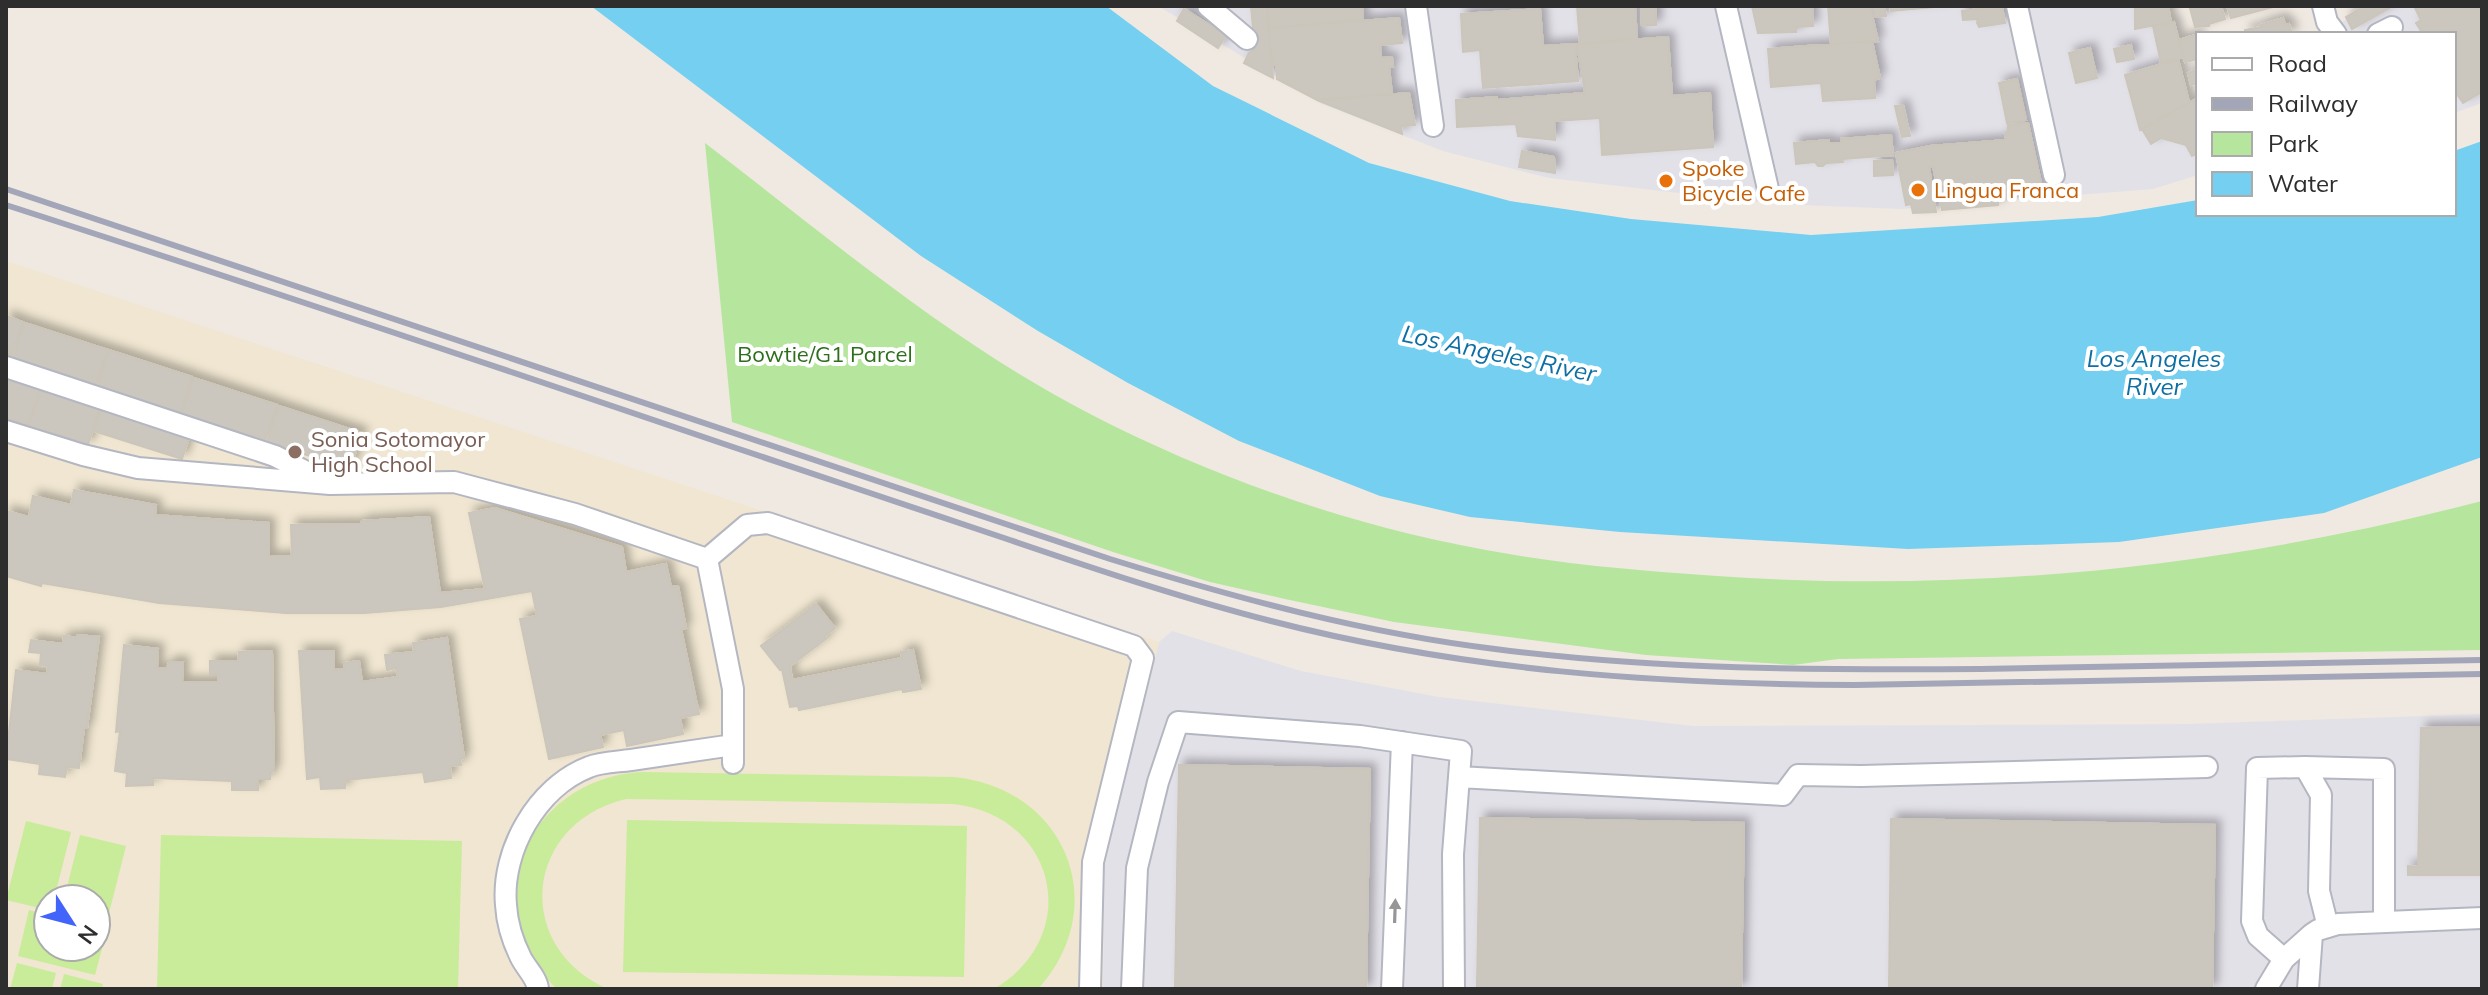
<svg xmlns="http://www.w3.org/2000/svg" width="2488" height="995" font-family="Mulish,sans-serif">
  <defs>
    <filter id="shadow"><feDropShadow dx="5.5" dy="-5.5" stdDeviation="4" flood-color="#0004"/></filter>
  </defs>
  <rect width="100%" height="100%" fill="#efe9e1"/>
  <path fill="#e3e1e8" d="M1158,6H2162L2186,109L2198,103V175L2153,189L1901,209L1775,204L1549,178L1443,151L1320,103Z
    M2370,6H2482V103L2454,113V34H2320Z
    M1172,631L1301,671L1439,697L1693,726L2189,724L2482,714V989H1103L1104,864L1159,642Z"/>
  <path fill="#f0e6d1" fill-rule="evenodd" d="M6,261L1159,642L1104,864L1103,989H6ZM48,899H96V947H48Z"/>
  <path fill="#b6e59e" d="M705,143C830,239 953,344 1094,416C1225,483 1364,530 1509,554C1578,566 1647,571 1717,576C1976,594 2232,566 2482,501V650L1838,659L1793,665L1646,655L1394,622L1285,599L1210,582L1113,552L732,422Z"/>
  <path fill="#c9ec9a" d="M642,772L953,777C1065,787 1114,905 1038,989H994C1084,936 1057,815 953,804L626,799C524,823 512,947 608,989H557C469,909 527,778 642,772Z
    M627,820L967,826L964,977L623,972Z
    M26,821L71,832L54,899H48V910L6,900Z
    M80,835L126,846L106,925L96,922V899H64Z
    M161,835L462,841L458,989H157Z
    M29,910L48,915V947H96V927L107,930L95,975L18,956Z
    M17,963L56,973L52,989H10Z
    M64,974L103,984L102,989H60Z"/>
  <path fill="#75cff0" d="M591,6H1106L1213,86L1369,163L1510,201L1631,219L1811,235L2098,217L2198,200V214H2454V151L2482,141V457L2324,513L2119,542L1908,549L1620,532L1470,517L1380,496L1239,441L1128,383L1038,331L921,256Z"/>
  <path fill="#cbc7bf" stroke="#cbc5ba" stroke-width="2" filter="url(#shadow)" d="M1251,6H1267L1273,78L1244,63L1249,53L1255,49Z
    M1267,6H1362L1363,20L1268,28Z
    M1577,6H1635L1637,39L1580,43Z
    M1641,6L1656,7V25L1642,26Z
    M1752,6H1812L1813,26L1796,27V32L1758,33Z
    M1828,6H1870L1878,41L1831,44Z
    M1873,6H1884L1886,16L1875,17Z
    M1890,6H1946L1891,11Z
    M2135,6H2168L2171,22L2135,29Z
    M2198,6H2221L2225,19L2209,24V26L2195,27L2190,8Z
    M2227,6H2277L2231,18Z
    M2364,6H2393L2352,29L2346,17Z
    M2414,6H2482V92L2463,103L2454,90V34H2423L2416,23L2421,20Z
    M2002,7L2005,23L1979,27L1977,23L1978,19L1963,20L1962,11Z
    M1184,9L1226,35L1218,48L1177,21Z
    M1540,9L1543,46L1575,44L1578,81L1483,88L1480,50L1463,52L1461,14Z
    M1399,18L1402,43L1380,45L1381,58L1392,57L1393,67H1389L1392,94L1317,100L1277,79L1276,65H1272L1268,28Z
    M2283,18L2285,25L2289,24L2292,34H2245V30L2261,27L2260,25Z
    M2174,22L2183,57L2161,63L2153,26Z
    M2198,34V59L2185,62L2179,40Z
    M1668,37L1672,96L1710,93L1713,147L1602,155L1600,118L1554,121L1555,140L1518,136L1516,124L1457,127L1456,100L1497,97V100L1585,93L1577,44Z
    M1872,41L1880,78L1874,80L1875,98L1823,101L1821,83L1771,87L1768,49Z
    M2131,45L2134,59L2117,62L2114,49Z
    M2090,48L2097,78L2076,83L2069,53Z
    M2178,59L2189,102L2140,130L2125,75Z
    M2197,70L2198,83L2191,85L2188,73Z
    M2017,79L2026,120L2007,123L1999,83Z
    M1409,93L1415,125L1401,126L1402,134L1317,100Z
    M2198,98V153L2192,156L2186,145L2161,138L2151,144L2142,129Z
    M1903,105L1910,136L1902,137L1895,106Z
    M2028,123L2043,192L1998,200V205L1942,210L1933,166L1929,167L1936,212L1913,213L1911,204L1906,205L1896,153L1930,146L2006,140L2005,134H2008V125Z
    M1891,135L1893,155L1842,159L1843,162L1826,163L1823,166H1818L1815,162L1796,164L1794,143L1829,140V143H1841V139Z
    M1522,151L1554,157L1555,173L1519,167Z
    M1892,160L1893,175L1874,176V161Z
    M6,316L23,322L11,357L6,356Z
    M25,323L108,350L96,385L13,358Z
    M109,350L192,377L181,413L98,386Z
    M6,378L40,389L28,425L6,418Z
    M194,378L277,405L265,441L182,414Z
    M41,390L99,409L88,445L29,426Z
    M279,406L362,433L350,469L267,442Z
    M101,410L189,438L182,459L94,431Z
    M74,490L156,505L155,515L269,523V557L292,556L291,525L361,524L362,521L429,517L440,593L485,589L469,513L495,508L622,547L626,572L666,564L671,587L678,586L686,628L681,629L699,714L680,718L683,734L627,746L624,730L600,735L603,747L549,759L520,619L537,616L532,591L441,607L364,613H286L159,603L42,583L41,586L6,576V511L29,517L33,496L71,505Z
    M816,604L835,628L825,636L826,639L790,666L792,680L902,658L901,652L913,650L921,689L903,692L902,689L799,710L798,706L790,707L782,669L780,670L761,646Z
    M77,635L99,637L87,728H84L79,768L67,767L65,777L39,774L40,764L6,759L16,670L47,674L48,666L40,665L41,653L29,652L31,640L63,644L64,636L77,638Z
    M447,638L464,758L460,759L461,765L450,766L451,778L425,782L423,772L346,780L345,788L321,789L320,777L307,779L299,651H334V670L345,669L344,663L359,661L362,682L398,677L396,668L387,670L385,655L414,652L413,643Z
    M124,645L158,649L157,668L167,669L169,662H183L182,682H218V674H210V661H238L239,652L272,651L274,771L270,772V779H258V790H232V781L153,778V785L126,786L127,773L115,771L120,731L116,732Z
    M2482,727V875H2408V866L2418,867L2421,728Z
    M1179,765L1370,769L1366,989H1175Z
    M1480,818L1744,823L1741,989H1477Z
    M1891,819L2215,825L2212,989H1889Z"/>
  <g fill="none" stroke-linecap="round" stroke-linejoin="round">
    <defs>
      <path id="minor" d="M1208,6L1247,39
        M1416,6L1433,126
        M1726,6L1768,189
        M2017,6L2054,175
        M2323,6L2327,22L2336,34
        M2378,34L2392,27
        M6,367L275,456L322,480
        M6,431L83,455L138,468L330,484L454,482L575,514L707,559L733,689V763
        M707,559L747,525L768,523L1134,646L1143,658L1093,862L1090,989
        M2305,767L2384,769V921
        M1459,777L1783,795L1798,775L1861,776L2207,767
        M2284,959L2258,936L2252,921L2257,768L2305,767L2321,795L2319,891L2328,927
        M538,989C537,978 526,968 521,958C513,942 507,923 506,905C501,851 537,787 589,767C601,762 617,762 631,760C665,755 699,750 733,745
        M1132,989L1137,868L1158,782L1178,722L1360,736L1461,751L1453,854L1454,989
        M1392,989L1402,742
        M2266,989L2284,959L2312,934L2318,930L2338,924L2482,918
        M2308,989L2312,934"/>
    </defs>
    <use href="#minor" stroke="#b4b7c1" stroke-width="24"/>
    <use href="#minor" stroke="#fff" stroke-width="20"/>
    <path stroke="#a3a6b8" stroke-width="6" d="M6,189L1110,559C1236,598 1364,633 1495,649C1659,670 1816,670 1981,669C2148,667 2315,662 2482,660
      M6,205C248,283 489,364 730,446C821,477 913,507 1004,538C1092,568 1181,598 1271,621C1465,671 1656,684 1855,685L2482,674"/>
  </g>
  <defs><path id="oneway-solid" d="M-6-.8H1V-3.2L6.5 0L1 3.2V.8H-6Z" transform="scale(2)"/></defs>
  <use fill="#969696" href="#oneway-solid" transform="translate(1395 911) rotate(-88)"/>
  <g fill="#e8710a" stroke="#fff" stroke-width="3">
    <circle cx="1666" cy="181" r="8"/>
    <circle cx="1918" cy="190" r="8"/>
  </g>
  <circle fill="#8d6e63" stroke="#fff" stroke-width="3" cx="295" cy="452" r="8"/>
  <g text-anchor="middle" stroke-width="8" stroke-linejoin="round" paint-order="stroke">
    <g font-size="22" fill="#c56008" stroke="#fff" text-anchor="start">
      <text x="1682" y="176">Spoke<tspan x="1682" dy="25">Bicycle Cafe</tspan></text>
      <text x="1934" y="198">Lingua Franca</text>
    </g>
    <g font-size="22" fill="#2c6e1b" stroke="#fff">
      <text x="825" y="362">Bowtie/G1 Parcel</text>
    </g>
    <g font-size="22" fill="#785e54" stroke="#fff" text-anchor="start">
      <text x="311" y="447">Sonia Sotomayor<tspan x="311" dy="25">High School</tspan></text>
    </g>
    <g font-size="24" font-style="italic" fill="#0d6fa3" stroke="#fff">
      <text transform="translate(1499 354) rotate(12)" y="8">Los Angeles River</text>
      <text x="2154" y="367">Los Angeles<tspan x="2154" dy="28">River</tspan></text>
    </g>
  </g>
  <rect width="2488" height="995" fill="none" stroke="#2e2e2e" stroke-width="16"/>
  <rect x="2196" y="32" width="260" height="184" fill="#ffffff" stroke="#ababab" stroke-width="2"/>
  <rect x="2212" y="58" width="40" height="12" fill="#ffffff" stroke="#ababab" stroke-width="2"/>
  <text x="2268" y="72" font-size="24" fill="#2e2e2e">Road</text>
  <rect x="2212" y="98" width="40" height="12" fill="#a3a6b8" stroke="#ababab" stroke-width="2"/>
  <text x="2268" y="112" font-size="24" fill="#2e2e2e">Railway</text>
  <rect x="2212" y="132" width="40" height="24" fill="#b6e59e" stroke="#ababab" stroke-width="2"/>
  <text x="2268" y="152" font-size="24" fill="#2e2e2e">Park</text>
  <rect x="2212" y="172" width="40" height="24" fill="#75cff0" stroke="#ababab" stroke-width="2"/>
  <text x="2268" y="192" font-size="24" fill="#2e2e2e">Water</text>
  <g transform="translate(72 923) rotate(126)"><circle r="38" fill="#ffffff" stroke="#ababab" stroke-width="2"/>
  <path d="M0-6L14 30L0 20L-14 30Z" fill="#4264fb"/>
  <text y="-12" font-size="22" font-weight="bold" text-anchor="middle" fill="#2e2e2e">N</text>
  </g>
</svg>
